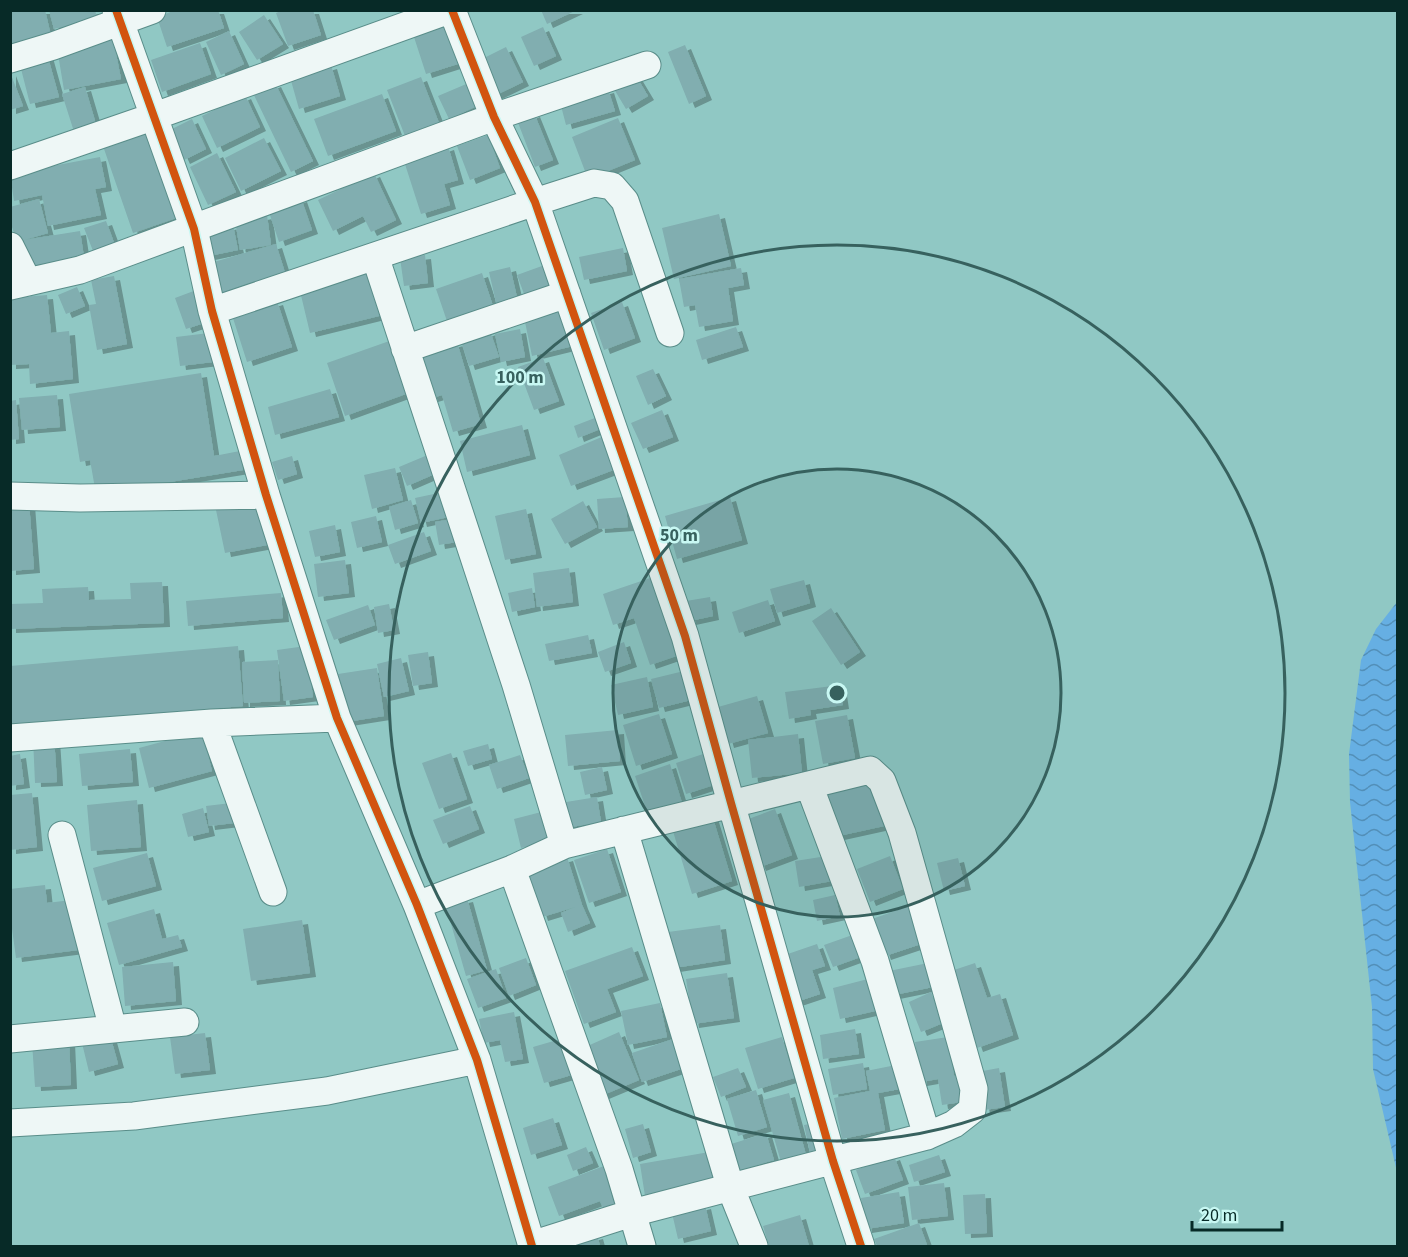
<svg xmlns="http://www.w3.org/2000/svg" width="1408" height="1257" font-family="'Source Sans 3',sans-serif">
  <defs>
    <pattern id="water-waves" width="16" height="10" patternUnits="userSpaceOnUse" patternTransform="scale(1.5)"><rect width="16" height="10" fill="#66afe3"/><path d="M0 5q4-4 8 0t8 0" fill="none" stroke="#528fb8"/></pattern>
    <filter id="shadow"><feDropShadow dx="6" dy="4" stdDeviation="0" flood-color="#0004"/></filter>
  </defs>
  <rect width="100%" height="100%" fill="#90c8c4"/>
  <path fill="url(#water-waves)" d="M1397,602V1172L1373,1069L1372,1007L1350,802L1349,754L1361,660L1376,629Z"/>
  <path fill="#81aeb0" filter="url(#shadow)" d="M10,10H45L51,36L10,46Z
    M49,10H95L97,18L54,29Z
    M176,10H218L224,28L167,47L157,17Z
    M283,10H313L321,35L288,46L276,13Z
    M541,10H577L547,24Z
    M264,15L283,44L257,60L239,32Z
    M452,22L464,62L426,74L413,34Z
    M543,27L556,56L534,66L521,37Z
    M229,31L244,64L221,75L206,42Z
    M113,38L121,79L64,90L57,48Z
    M200,43L211,74L162,92L151,60Z
    M685,45L706,96L689,104L668,52Z
    M506,47L523,82L490,98L474,63Z
    M47,54L59,97L30,104L19,61Z
    M331,65L340,96L299,109L290,77Z
    M10,72L23,106L10,110Z
    M636,76L648,96L626,109L614,89Z
    M421,77L439,123L405,136L387,90Z
    M471,82L481,104L449,119L438,96Z
    M275,83L313,161L291,172L253,93Z
    M85,87L98,131L76,138L62,94Z
    M608,89L615,111L566,125L560,102Z
    M382,94L396,131L328,156L314,119Z
    M245,95L260,127L217,148L202,116Z
    M534,113L553,160L535,167L517,120Z
    M618,118L635,160L588,179L572,137Z
    M192,119L206,149L184,160L170,130Z
    M148,130L179,217L133,233L103,146Z
    M488,135L500,168L470,180L457,146Z
    M264,138L281,171L241,191L225,158Z
    M448,146L458,180L444,184L450,205L421,214L404,161Z
    M217,153L236,192L208,205L190,167Z
    M100,157L106,187L95,189L101,215L48,226L42,195L14,201L10,174Z
    M374,173L396,220L371,232L363,216L333,231L318,200Z
    M301,198L312,230L279,242L268,209Z
    M39,199L48,233L17,242L10,221V207Z
    M719,214L731,266L674,279L662,228Z
    M267,215L271,245L240,250L235,220Z
    M106,221L116,248L95,256L84,228Z
    M233,225L238,250L209,256L204,231Z
    M80,231L84,257L28,266L24,240Z
    M276,244L286,276L216,296L207,264Z
    M623,248L627,271L584,280L579,257Z
    M425,255L428,283L404,286L400,258Z
    M553,262L562,289L527,302L517,275Z
    M510,267L519,306L498,311L489,272Z
    M375,268L387,314L310,333L299,287Z
    M741,268L744,285L728,288L733,321L699,327L695,305L684,307L679,279Z
    M482,273L495,312L449,327L436,289Z
    M114,276L127,344L97,350L89,305L96,304L91,280Z
    M77,287L85,306L66,314L58,295Z
    M199,289L210,321L186,329L175,298Z
    M47,295L51,333L69,331L73,379L30,384L29,364L10,365V298Z
    M277,301L292,347L247,362L232,315Z
    M622,302L635,338L604,350L591,313Z
    M568,307L577,345L532,356L524,317Z
    M736,327L743,347L702,360L696,340Z
    M520,329L525,357L501,362L495,334Z
    M490,331L499,357L469,366L461,341Z
    M209,333L213,362L180,366L176,337Z
    M395,339L414,391L345,416L327,363Z
    M457,342L481,424L453,432L442,395L432,398L419,353Z
    M543,358L559,401L534,410L518,367Z
    M653,369L666,396L648,405L636,376Z
    M201,373L214,456L240,451L243,470L96,494L90,460L80,462L69,394Z
    M330,389L339,417L275,435L268,407Z
    M57,395L60,427L22,430L19,398Z
    M16,400L19,439L10,440V401Z
    M662,410L673,437L643,449L631,423Z
    M600,416L605,427L578,438L574,426Z
    M522,425L530,455L467,472L460,441Z
    M604,436L616,469L571,486L559,455Z
    M430,454L437,473L407,486L399,467Z
    M292,456L297,474L278,480L272,462Z
    M395,468L403,500L372,509L364,475Z
    M448,491L453,516L421,523L415,498Z
    M625,497L628,527L599,529L597,499Z
    M730,497L742,540L677,559L665,516Z
    M411,500L418,523L395,530L389,507Z
    M257,501L267,545L225,553L216,510Z
    M583,501L597,527L565,544L551,519Z
    M29,502L34,569L10,571V504Z
    M526,509L536,554L505,560L495,516Z
    M376,516L382,542L357,548L351,522Z
    M458,518L462,541L439,545L435,522Z
    M335,525L340,552L315,557L309,531Z
    M424,532L431,551L395,564L388,545Z
    M345,560L349,593L318,597L314,564Z
    M569,568L573,602L537,607L533,573Z
    M656,576L682,654L650,665L634,618L613,625L603,594Z
    M804,580L810,603L777,613L770,589Z
    M162,582L164,623L10,629V604L43,603L42,589L88,587L89,600L131,599L130,583Z
    M532,588L535,607L512,612L508,593Z
    M281,593L283,618L188,626L186,601Z
    M710,597L713,616L690,621L686,601Z
    M768,600L775,621L739,633L732,612Z
    M389,604L394,630L378,633L374,607Z
    M368,605L375,625L334,640L326,620Z
    M831,608L860,652L841,665L812,621Z
    M588,635L592,653L549,661L545,644Z
    M624,642L631,663L605,672L598,652Z
    M238,646L243,706L10,726V666Z
    M306,646L313,697L284,701L277,650Z
    M428,652L432,683L413,686L408,655Z
    M401,658L409,691L384,697L377,664Z
    M278,660L280,701L244,703L242,662Z
    M377,668L384,716L346,722L338,674Z
    M684,671L691,700L659,708L651,679Z
    M647,677L653,707L618,715L611,685Z
    M840,685L843,705L810,710L811,715L789,719L785,692Z
    M757,696L768,733L728,744L718,707Z
    M659,714L672,754L636,766L623,725Z
    M847,715L855,758L823,764L815,721Z
    M618,730L620,761L568,766L565,735Z
    M202,731L212,771L149,788L139,748Z
    M798,734L802,773L752,778L748,740Z
    M54,737L57,782L35,783L33,738Z
    M488,744L492,759L468,766L463,751Z
    M130,749L133,782L82,786L79,754Z
    M712,751L723,782L686,794L676,763Z
    M451,753L467,799L439,809L422,763Z
    M20,754L24,784L10,786V756Z
    M520,755L529,778L497,789L489,765Z
    M670,764L682,803L648,815L635,776Z
    M602,767L607,790L585,795L580,772Z
    M874,780L884,826L834,837L824,791Z
    M32,793L37,847L10,850V795Z
    M597,797L601,822L565,828L560,803Z
    M137,800L141,847L91,851L87,805Z
    M231,803L234,823L209,826L206,806Z
    M470,806L479,829L443,844L433,820Z
    M203,808L209,832L188,837L182,814Z
    M775,809L792,855L760,867L743,821Z
    M549,810L556,839L521,848L514,819Z
    M712,815L732,881L692,894L672,828Z
    M607,849L621,892L589,903L574,860Z
    M147,853L156,886L102,901L93,868Z
    M827,856L832,881L799,887L795,861Z
    M890,856L903,889L870,902L857,869Z
    M567,857L582,905L590,923L568,932L561,913L575,907L542,917L527,869Z
    M958,858L965,886L944,891L937,863Z
    M45,885L47,903L71,900L78,950L16,958L10,914V889Z
    M835,895L840,916L817,921L813,900Z
    M467,898L487,970L466,976L445,903Z
    M912,905L924,943L885,956L872,919Z
    M154,909L162,939L178,935L182,947L119,965L107,923Z
    M302,920L310,973L251,981L243,929Z
    M720,925L725,960L674,968L668,932Z
    M858,933L866,955L833,967L824,945Z
    M817,944L825,966L812,970L820,994L793,1003L779,957Z
    M632,947L643,976L607,989L616,1012L584,1024L565,971Z
    M526,958L536,985L509,996L499,968Z
    M173,962L176,1001L125,1006L122,967Z
    M928,963L933,987L894,995L889,971Z
    M975,963L987,998L1000,994L1013,1035L977,1048L951,971Z
    M496,969L506,998L478,1008L467,979Z
    M727,973L734,1018L693,1024L686,979Z
    M868,979L875,1011L840,1019L833,988Z
    M931,992L943,1023L921,1032L909,1002Z
    M660,1003L667,1037L628,1045L621,1011Z
    M514,1012L523,1059L505,1062L500,1040L484,1043L479,1019Z
    M855,1029L859,1054L823,1059L820,1035Z
    M619,1032L639,1080L603,1095L583,1048Z
    M205,1033L210,1070L175,1074L170,1037Z
    M110,1035L118,1064L89,1072L82,1043Z
    M782,1037L794,1078L758,1089L745,1048Z
    M948,1037L954,1076L964,1074L968,1101L942,1105L938,1079L921,1082L915,1042Z
    M564,1038L575,1074L544,1083L533,1047Z
    M69,1039L71,1085L35,1087L32,1042Z
    M673,1039L684,1068L642,1082L632,1053Z
    M863,1063L867,1089L833,1095L828,1069Z
    M896,1065L900,1089L878,1093L885,1130L842,1139L834,1098L870,1091L866,1071Z
    M738,1068L746,1087L721,1097L713,1077Z
    M999,1068L1005,1107L984,1110L977,1072Z
    M756,1090L767,1127L738,1136L727,1099Z
    M789,1093L806,1155L781,1162L763,1100Z
    M553,1118L562,1145L531,1155L523,1128Z
    M820,1122L826,1150L810,1153L804,1125Z
    M643,1124L651,1152L633,1158L625,1129Z
    M766,1133L774,1160L736,1171L728,1145Z
    M586,1147L593,1163L573,1171L567,1155Z
    M715,1151L720,1184L645,1196L640,1164Z
    M939,1155L945,1172L914,1182L909,1165Z
    M894,1156L903,1180L865,1194L856,1170Z
    M612,1163L626,1202L604,1210L600,1201L559,1216L548,1187Z
    M944,1183L948,1216L912,1220L908,1187Z
    M899,1192L904,1223L866,1229L861,1198Z
    M985,1194L987,1233L965,1234L963,1195Z
    M705,1205L711,1231L678,1239L672,1213Z
    M800,1215L809,1246H769L763,1226Z
    M919,1223L927,1245L877,1246L874,1239Z
    M597,1235L600,1246H554Z"/>
  <g fill="none" stroke-linecap="round" stroke-linejoin="round">
    <defs>
      <path id="street" d="M116,10L194,229L212,311L266,495L337,718L417,905L477,1060L532,1246
        M452,10L494,117L535,202L685,636L731,803L833,1161L861,1246
        M10,59L53,46L152,10
        M10,166L155,116L449,10
        M10,246L28,282
        M375,256L516,685L564,845
        M10,286L80,270L494,117L647,65
        M212,311L535,202L594,183L612,186L625,201L670,333
        M405,349L567,294
        M10,496L80,498L266,495
        M212,723L273,892
        M10,738L212,723L337,718
        M809,785L875,961L927,1136
        M624,830L731,1189L754,1246
        M62,835L113,1029
        M512,869L619,1169L642,1246
        M417,905L512,869L564,845L870,770L882,781L902,833L974,1089L972,1110L954,1124L927,1136L632,1213L531,1245
        M10,1039L185,1022
        M10,1123L134,1116L327,1091L477,1060"/>
    </defs>
    <use href="#street" stroke="#598d89" stroke-width="29"/>
    <use href="#street" stroke="#eef7f6" stroke-width="27"/>
    <defs>
      <path id="cycleway" d="M116,10L194,229L212,311L266,495L337,718L417,905L477,1060L532,1246
        M452,10L494,117L535,202L685,636L731,803L833,1161L861,1246"/>
    </defs>
    <use href="#cycleway" stroke="#c8f8f3" stroke-width="11"/>
    <use href="#cycleway" stroke="#d2540f" stroke-width="8"/>
  </g>
  <circle cx="837" cy="693" r="224" fill="#37615e" fill-opacity=".12"/>
  <g fill="none" stroke="#37615e" stroke-width="3">
    <circle cx="837" cy="693" r="224"/>
    <circle cx="837" cy="693" r="448"/>
  </g>
  <circle cx="837" cy="693" r="9" fill="#37615e" stroke="#c8f8f3" stroke-width="3"/>
  <g font-size="18" text-anchor="middle" font-weight="bold" fill="#37615e" stroke="#c8f8f3" stroke-width="5" stroke-linejoin="round" paint-order="stroke">
    <text x="520" y="383">100 m</text>
    <text x="679" y="541">50 m</text>
  </g>
  <rect width="1408" height="1257" fill="none" stroke="#072a27" stroke-width="24"/>
  <path d="M1192 1221v9h90v-9" fill="none" stroke="#072a27" stroke-width="3"/>
  <text x="1201" y="1221" font-size="18" fill="#072a27" stroke="#c8f8f3" stroke-width="4.5" paint-order="stroke">20 m</text>
</svg>
